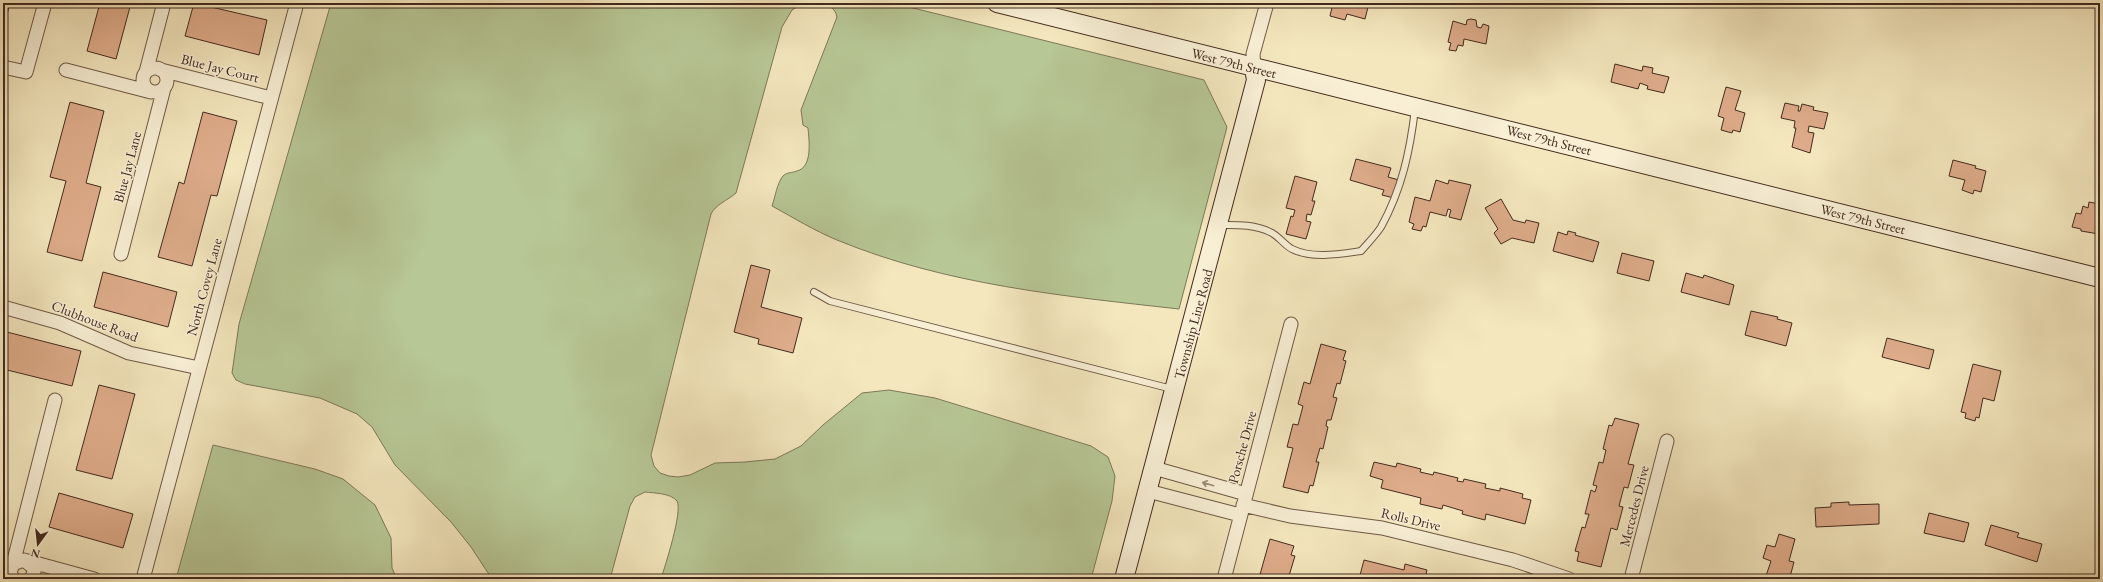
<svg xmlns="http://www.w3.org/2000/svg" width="2103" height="582" font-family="'EB Garamond',serif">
  <rect width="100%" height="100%" fill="#f4e7be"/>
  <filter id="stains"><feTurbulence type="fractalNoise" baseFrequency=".005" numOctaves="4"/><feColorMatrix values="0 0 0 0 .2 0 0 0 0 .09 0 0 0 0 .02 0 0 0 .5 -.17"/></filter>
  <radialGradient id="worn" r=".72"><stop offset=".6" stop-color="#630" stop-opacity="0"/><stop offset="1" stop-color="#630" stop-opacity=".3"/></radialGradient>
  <path fill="#b7c795" stroke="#7d785a" d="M331,3H803L792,10L782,27L736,193C728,200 715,205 711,214L651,455L654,466L660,473L669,476L678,477L690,475L715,463L745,462L775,459L801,446L823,425L862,393L889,390L935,398L1091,446L1108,457L1115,476L1112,501L1091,579H661C665,566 683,511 677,501C671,493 653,493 645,492L635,497L630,506L610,579H492L471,547L451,522L395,465L372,427L357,414L320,398L245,384L236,380L232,373L239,324Z
    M819,3H893L1204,80L1227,127L1179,309C1063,296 946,285 837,240C815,231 794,218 772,206C775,198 777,183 783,176C787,172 792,173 797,171C813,167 809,140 808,128L803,125L801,110L837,17C835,7 828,5 819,3Z
    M213,445L315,469L343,479L375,505L391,538L392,568L397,579H176Z"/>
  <path fill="#deac8a" stroke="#432a1e" d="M3,3H10L3,30Z
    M100,3H131L116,59L87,51Z
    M194,3L267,20L259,55L185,36Z
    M1333,3H1369L1365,19L1347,14L1345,20L1330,16Z
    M1471,19L1476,20L1477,27L1481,28L1483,24L1489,26L1486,44L1464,39L1463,46L1458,45L1456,51L1449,50L1451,43L1448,42L1453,21L1466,25L1467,20Z
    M1615,64L1642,71L1643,66L1653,68L1652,73L1669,77L1664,93L1647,89L1648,86L1640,83L1638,89L1611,82Z
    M1726,87L1741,91L1735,110L1745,113L1740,132L1733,130L1732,133L1721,130L1724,118L1718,116Z
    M70,102L104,111L86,183L101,187L82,261L47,252L66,181L50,177Z
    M1785,103L1799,106L1798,111H1800L1802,104L1814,107L1813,110L1828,113L1824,129L1809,126L1808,132L1814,133L1810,153L1792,147L1796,128H1794L1795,121L1781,118Z
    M203,112L237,121L217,196L211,195L192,266L158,257L179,182L184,184Z
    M1356,159L1391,168L1388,177L1399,180L1394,198L1382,195L1384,190L1350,180Z
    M1953,160L1976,166L1975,168L1986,171L1981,192L1974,190L1973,194L1962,190L1965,180L1949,176Z
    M1295,176L1317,182L1312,201H1315L1311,215L1307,214L1306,221L1311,222L1306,239L1286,234L1291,216L1293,217L1295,210L1286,208Z
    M1436,180L1448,184L1449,180L1471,185L1461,220L1449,217L1451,210L1448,209L1446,216L1430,212L1426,227L1423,226L1421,231L1412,229L1414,224L1409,222L1415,197L1430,201Z
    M1501,199L1513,220L1525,223L1526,220L1539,223L1534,243L1512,238L1501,244L1494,233L1498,229L1485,208Z
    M2089,202L2099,204L2097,212L2100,213L2099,234L2081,231V229L2072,227L2076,213L2081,214L2083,206L2088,208Z
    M1568,231L1576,233L1575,235L1599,242L1593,262L1553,251L1558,232L1567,235Z
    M1622,253L1654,261L1649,281L1617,273Z
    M751,265L770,270L761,307L802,318L793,353L758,344L759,339L734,332Z
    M103,272L177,292L168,327L94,307Z
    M1686,273L1703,278L1704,275L1734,285L1729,305L1681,292Z
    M1751,311L1778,317L1777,319L1792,323L1786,346L1745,335Z
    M3,331L81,351L72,386L3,369Z
    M1887,338L1934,350L1929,369L1882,357Z
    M1321,344L1346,351L1343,360L1346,361L1340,384L1337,383L1333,397L1337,398L1331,420H1327L1326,426L1328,427L1323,449L1320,448L1316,462H1319L1313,486L1310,485L1308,493L1283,487L1293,448L1287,447L1293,424L1298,425L1303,406L1298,404L1304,382L1310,384Z
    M1973,364L2001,371L1994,401L1983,398L1979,418L1976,417L1975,421L1965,418L1966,413L1961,412Z
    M99,385L135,394L112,479L76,470Z
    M1615,418L1639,424L1628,464L1634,465L1628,488L1624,487L1619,506L1623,507L1617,530L1611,528L1601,567L1577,561L1579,552L1575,551L1582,527L1585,528L1589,514H1585L1591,490L1595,492L1597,486L1593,485L1599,462L1603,463L1606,450L1603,449L1609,425L1612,426Z
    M1374,462L1396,467L1397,463L1421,469L1420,472L1433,475L1434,472L1458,478L1457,481L1463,482L1464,479L1486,484L1485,488L1500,491V488L1523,494L1522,498L1531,500L1525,524L1486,514L1485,520L1462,514L1463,511L1443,505L1442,509L1420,504L1421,498L1381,488L1383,480L1370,476Z
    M59,493L133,514L123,548L49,527Z
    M1849,502V505L1879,504V524L1816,527L1815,508L1831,507V503Z
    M1929,513L1969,523L1964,542L1924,533Z
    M1991,525L2019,533L2017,537L2042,544L2037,562L1985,545Z
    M1779,534L1795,539L1789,561L1794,562L1790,577L1765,579L1771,561L1763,558L1767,545L1775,547Z
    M1270,539L1294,546L1291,555L1295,556L1288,579H1252V576L1259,578Z
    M1364,560L1404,570L1405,564L1427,570L1426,574L1447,579L1448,575L1463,579H1359Z"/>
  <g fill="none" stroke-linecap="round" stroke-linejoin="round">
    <defs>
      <path id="service" d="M1219,225C1236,225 1254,224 1270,232C1278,235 1284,245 1292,249C1312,259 1340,254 1361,251C1368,243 1376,235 1381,227C1402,189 1410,151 1415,109
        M814,292L830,301L1172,389"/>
      <path id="minor" d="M3,67L26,72L45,3
        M1254,68L1253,54L1267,3
        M143 80a12 12 0 1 1 24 0a12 12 0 1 1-24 0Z
        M66,70L151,92
        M161,70L271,98
        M146,72L164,3
        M121,254L164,88
        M3,307L60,323L129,353L199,368
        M1154,468L1246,494
        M1148,491L1240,515
        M1243,505L1290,516L1382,528L1513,560L1569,579
        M28,561L94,579
        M13,564L55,400
        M13,579L10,572L13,564L24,560L33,567L34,572L31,579
        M143,579L297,3
        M1224,579L1291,324
        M1631,579L1667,441"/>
      <path id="secondary" d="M997,3L2100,278
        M1124,579L1256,80L1254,68"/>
    </defs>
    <use href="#service" stroke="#6f5946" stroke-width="8"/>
    <use href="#minor" stroke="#6f5946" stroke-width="15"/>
    <use href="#secondary" stroke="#432a1e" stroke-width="20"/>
    <use href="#service" stroke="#f8efd5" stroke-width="6"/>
    <use href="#minor" stroke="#f8efd5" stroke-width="13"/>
    <use href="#secondary" stroke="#f8efd5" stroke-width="18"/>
  </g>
  <defs><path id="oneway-shaft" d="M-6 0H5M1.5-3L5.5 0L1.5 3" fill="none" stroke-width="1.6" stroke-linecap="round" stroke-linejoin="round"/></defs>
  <use stroke="#9e8c7a" href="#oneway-shaft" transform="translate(1208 484) rotate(-164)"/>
  <g text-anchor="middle" stroke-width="3" stroke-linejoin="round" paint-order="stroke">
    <g font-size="14" fill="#432a1e" stroke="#f8efd5">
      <text transform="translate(1234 63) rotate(14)" y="5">West 79th Street</text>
      <text transform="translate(220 68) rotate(14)" y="5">Blue Jay Court</text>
      <text transform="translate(1549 140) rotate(14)" y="5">West 79th Street</text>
      <text transform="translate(127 167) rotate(-75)" y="5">Blue Jay Lane</text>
      <text transform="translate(1863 219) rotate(14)" y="5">West 79th Street</text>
      <text transform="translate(204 287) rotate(-75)" y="5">North Covey Lane</text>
      <text transform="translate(95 321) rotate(21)" y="5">Clubhouse Road</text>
      <text transform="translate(1193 324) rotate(-75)" y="5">Township Line Road</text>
      <text transform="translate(1242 447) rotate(-75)" y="5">Porsche Drive</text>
      <text transform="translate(1634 506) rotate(-76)" y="5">Mercedes Drive</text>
      <text transform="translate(1411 519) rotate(13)" y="5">Rolls Drive</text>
    </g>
  </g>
  <rect width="2103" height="582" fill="none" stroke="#f4e7be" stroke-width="16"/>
  <rect x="4" y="4" width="2095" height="574" fill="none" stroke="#432a1e" stroke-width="2"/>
  <rect x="8" y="8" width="2087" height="566" fill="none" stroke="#432a1e"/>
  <g transform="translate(38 544) rotate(195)" stroke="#f8efd5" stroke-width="3" paint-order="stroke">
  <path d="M0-3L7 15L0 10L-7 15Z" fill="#432a1e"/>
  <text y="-6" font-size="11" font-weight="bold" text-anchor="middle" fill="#432a1e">N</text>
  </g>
  <rect width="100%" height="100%" filter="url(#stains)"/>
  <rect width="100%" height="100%" fill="url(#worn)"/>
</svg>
